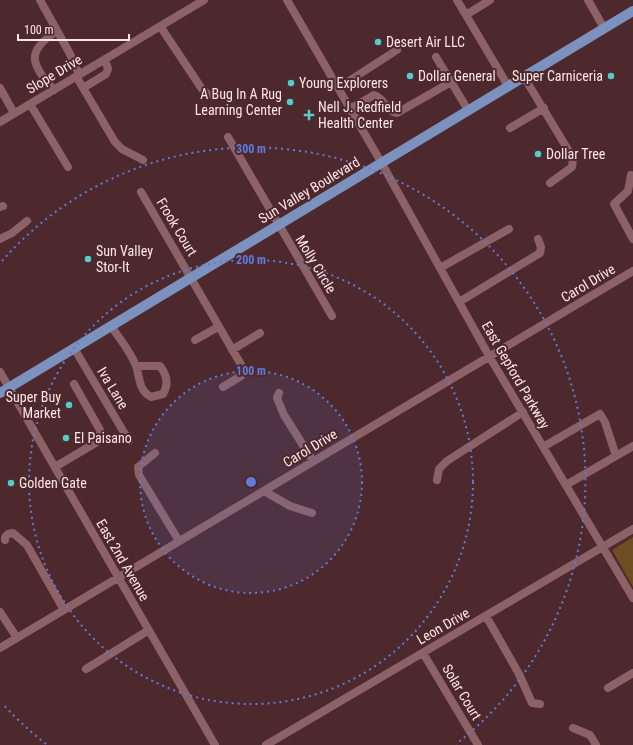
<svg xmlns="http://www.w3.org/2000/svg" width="633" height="745" font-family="'Roboto Condensed',sans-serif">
  <rect width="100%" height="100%" fill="#4d292d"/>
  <path fill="#6d4d21" d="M633,537V587L612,550Z"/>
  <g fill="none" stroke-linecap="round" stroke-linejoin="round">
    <path stroke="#8c6266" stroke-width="8" d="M40,0L69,52L79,74
      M287,0L381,162L489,356L633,598
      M457,0L508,86
      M588,0L604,28
      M466,15L490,0
      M160,26L202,89L209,95
      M436,57L468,110
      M76,76L115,142L122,149L143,160
      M524,77L573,158L572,167L550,183
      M0,88L14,113
      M83,88L106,74L108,69L105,59
      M338,88L397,50
      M54,90C32,65 24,52 57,31
      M30,104L68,167
      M350,109L374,95C385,98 386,112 397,113L451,82
      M0,122L204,0
      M510,128L544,108
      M228,137L332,316
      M631,175L628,191L614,204L633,239
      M141,192L243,368L241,376L223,387
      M0,207L3,206
      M0,239L12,233L27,221
      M440,268L509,229
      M459,302L540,253L541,247L538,239
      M111,326C119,338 131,352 136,366C140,377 138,390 151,397L163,394C169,384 167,375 160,366H136
      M195,340L218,327
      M74,348L129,441
      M232,350L260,333
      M0,372L215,745
      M279,393L277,398L284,415L313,461
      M543,447L600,414L605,422L616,456L566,485
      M155,453L138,467L139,475L179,541
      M616,456L633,446
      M55,467L97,442L100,436V430L74,384
      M437,480L439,469L447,461L523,412
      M264,491L290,506L312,513
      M5,540V537L8,534L13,533L27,545L64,610
      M0,612L17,638
      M486,616L519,674L532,703L540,704
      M0,648L633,271
      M423,653L478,745
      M86,669L149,630
      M608,688L633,673
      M573,728L590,735L596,745
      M266,745L633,529"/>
    <path stroke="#7b91be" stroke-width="10" d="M0,393C211,265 422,138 633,11"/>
  </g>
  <circle cx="251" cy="482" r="111" fill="#607bdc" fill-opacity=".12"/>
  <g fill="none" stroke="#607bdc" stroke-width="2" stroke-dasharray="2 4">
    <circle cx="251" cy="482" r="111"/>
    <circle cx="251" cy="482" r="222"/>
    <path d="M46 744A333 333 0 0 1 2 703M2 261A333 333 0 1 1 456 744"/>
  </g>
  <g fill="#53cdca" stroke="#4d292d" stroke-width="1.5">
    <circle cx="378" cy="42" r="4"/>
    <circle cx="410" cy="76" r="4"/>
    <circle cx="611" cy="76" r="4"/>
    <circle cx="291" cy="83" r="4"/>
    <circle cx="290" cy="102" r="4"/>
    <path d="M307 109h4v4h4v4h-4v4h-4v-4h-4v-4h4z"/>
    <circle cx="538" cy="154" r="4"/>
    <circle cx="88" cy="259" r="4"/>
    <circle cx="69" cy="405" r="4"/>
    <circle cx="66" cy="438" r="4"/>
    <circle cx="11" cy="483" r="4"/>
  </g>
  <g text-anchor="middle" stroke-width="4" stroke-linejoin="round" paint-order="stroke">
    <g font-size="14" fill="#fee5e7" stroke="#4d292d" text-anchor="start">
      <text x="386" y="47">Desert Air LLC</text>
      <text x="418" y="81">Dollar General</text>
      <text x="603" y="81" text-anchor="end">Super Carniceria</text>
      <text x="299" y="88">Young Explorers</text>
      <text x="282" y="99" text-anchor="end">A Bug In A Rug<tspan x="282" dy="16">Learning Center</tspan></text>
      <text x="318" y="112">Nell J. Redfield<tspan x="318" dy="16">Health Center</tspan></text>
      <text x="546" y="159">Dollar Tree</text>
      <text x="96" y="256">Sun Valley<tspan x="96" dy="16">Stor-It</tspan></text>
      <text x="61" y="402" text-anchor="end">Super Buy<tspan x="61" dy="16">Market</tspan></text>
      <text x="74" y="443">El Paisano</text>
      <text x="19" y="488">Golden Gate</text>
    </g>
    <g font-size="14" fill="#fee5e7" stroke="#4d292d">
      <text transform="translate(54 74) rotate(-31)" y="5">Slope Drive</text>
      <text transform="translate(309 190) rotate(-31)" y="5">Sun Valley Boulevard</text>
      <text transform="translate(177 227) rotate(59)" y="5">Frook Court</text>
      <text transform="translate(316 264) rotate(59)" y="5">Molly Circle</text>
      <text transform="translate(588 283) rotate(-31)" y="5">Carol Drive</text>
      <text transform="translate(516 375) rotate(60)" y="5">East Gepford Parkway</text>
      <text transform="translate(113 388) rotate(59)" y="5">Iva Lane</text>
      <text transform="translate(310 448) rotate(-31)" y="5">Carol Drive</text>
      <text transform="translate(123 560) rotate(60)" y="5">East 2nd Avenue</text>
      <text transform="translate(443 626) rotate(-30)" y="5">Leon Drive</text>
      <text transform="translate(462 692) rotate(59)" y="5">Solar Court</text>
    </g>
  </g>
  <circle cx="251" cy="482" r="6" fill="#607bdc" stroke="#4d292d" stroke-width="2"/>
  <g font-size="12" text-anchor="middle" font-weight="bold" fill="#607bdc" stroke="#4d292d" stroke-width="4" stroke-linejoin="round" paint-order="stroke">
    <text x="251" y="153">300 m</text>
    <text x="251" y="264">200 m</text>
    <text x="251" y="375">100 m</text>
  </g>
  <path d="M18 34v6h111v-6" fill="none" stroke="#fee5e7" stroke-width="2"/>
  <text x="24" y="34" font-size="12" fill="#fee5e7" stroke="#4d292d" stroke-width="3" paint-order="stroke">100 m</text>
</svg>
